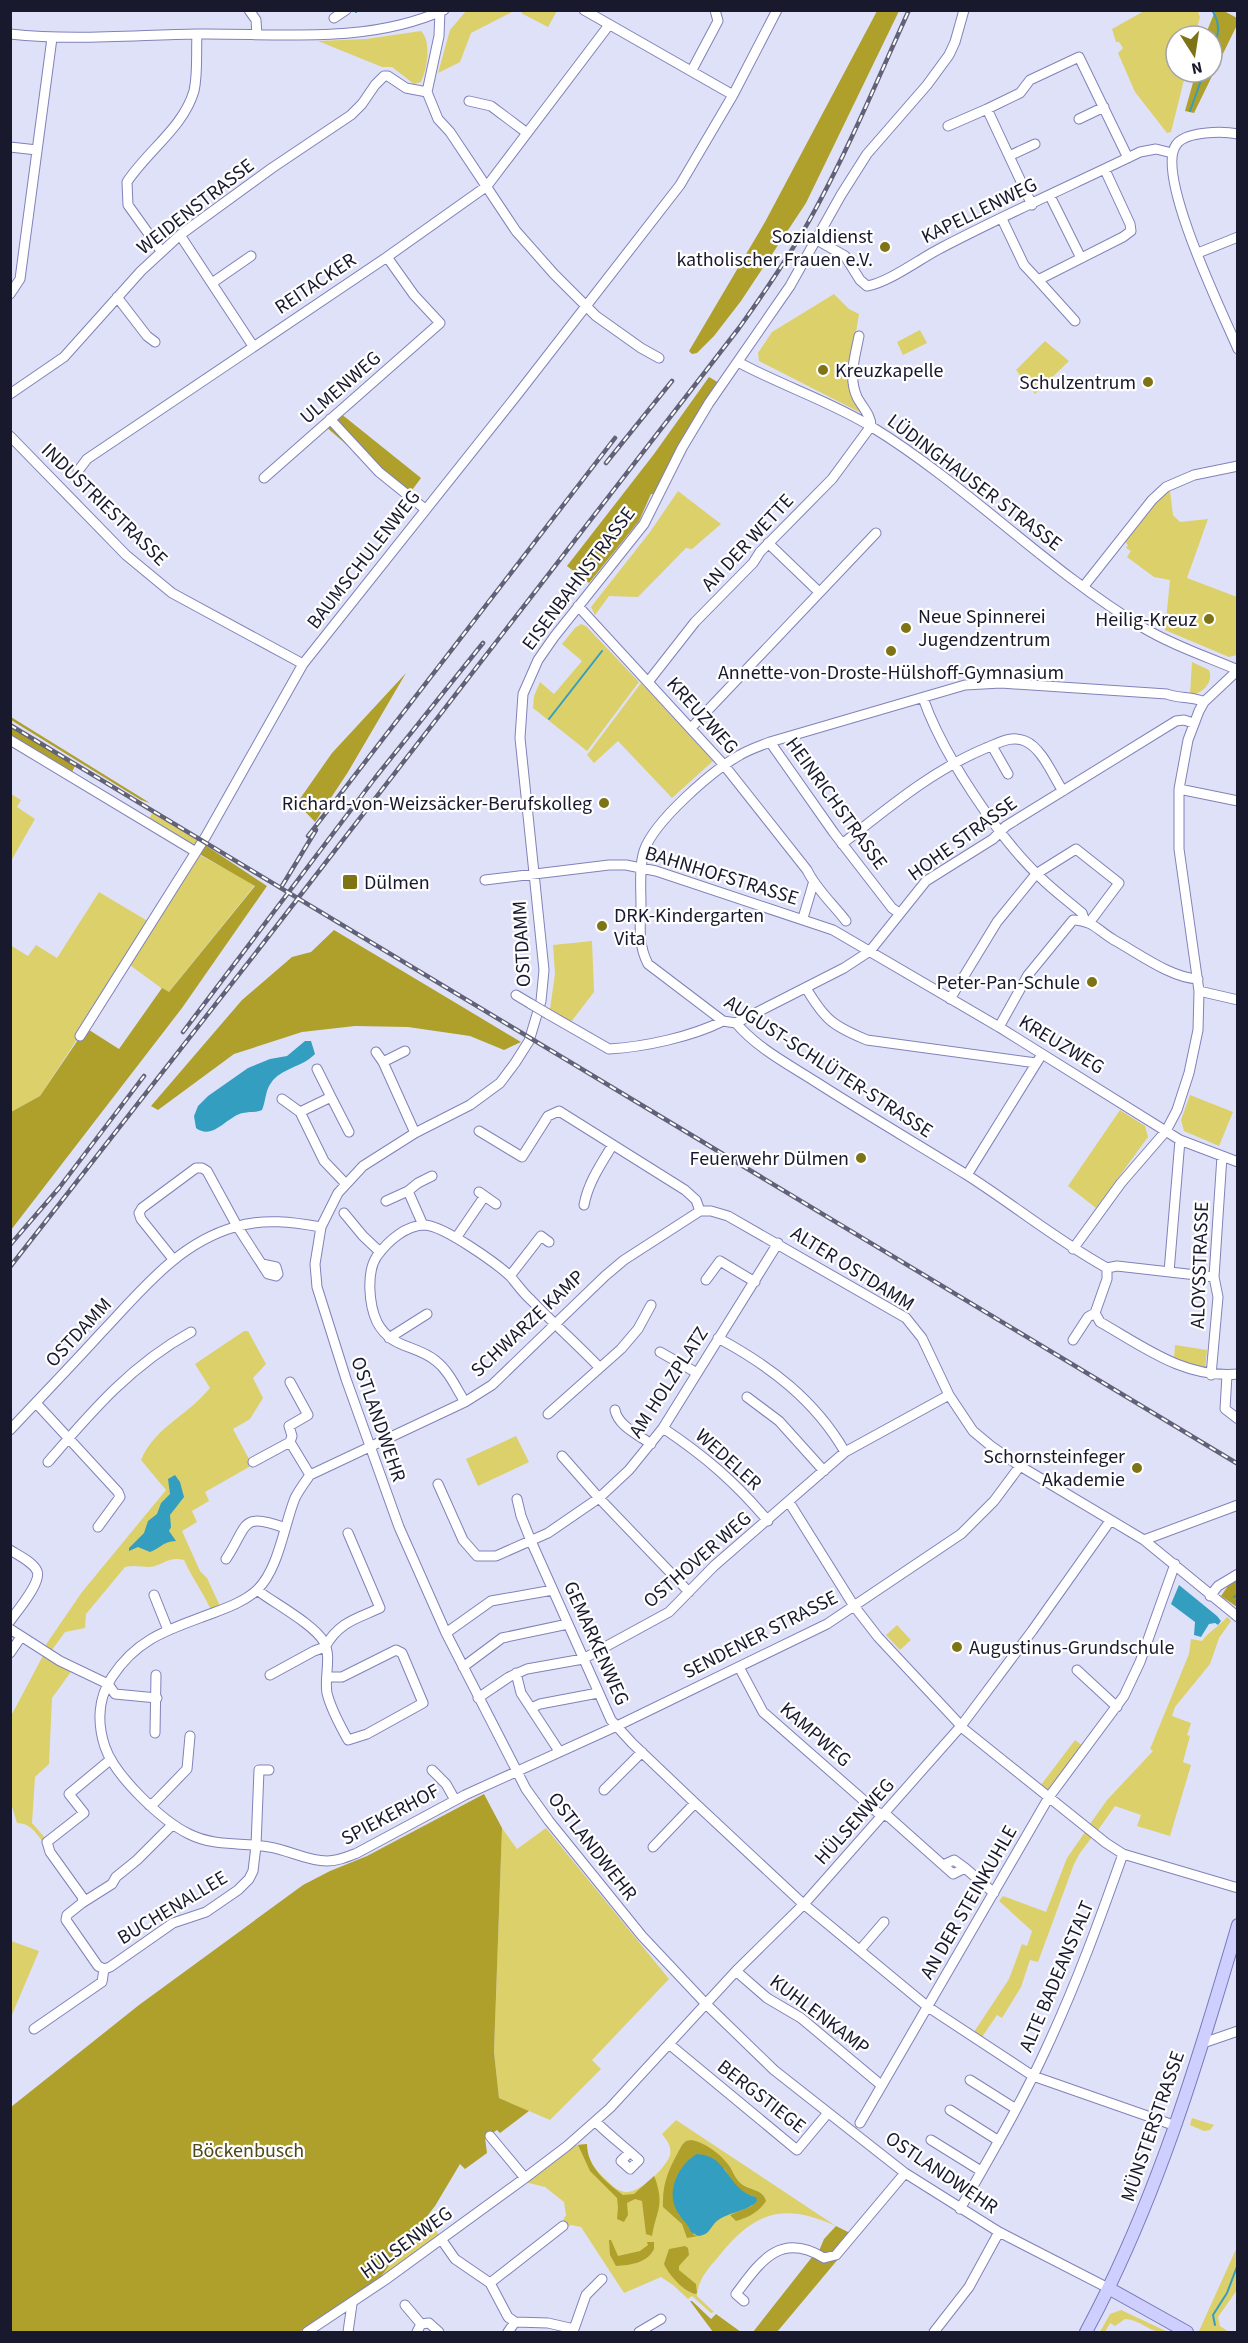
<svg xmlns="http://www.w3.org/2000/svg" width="1248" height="2343" font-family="'Source Sans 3',sans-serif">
  <rect width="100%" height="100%" fill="#dfe1f9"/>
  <path fill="#dcd06b" d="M526,10H557V11L548,27L521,13Z
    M466,11H514L471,33L460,62L438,73L450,30Z
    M1144,11H1198L1200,17L1195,36H1176V72H1186L1171,132L1167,133L1135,92L1118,53L1123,48L1119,42H1116L1112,29Z
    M421,31C432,42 427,69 421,82L414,84L392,67H382L318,41L366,39Z
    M834,294L849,309L859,314L850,369L865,415L759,361L758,353L772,332Z
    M920,330L927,343L903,355L897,342Z
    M1045,341L1069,361L1035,394L1016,370Z
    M678,491L721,524L692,549L686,548L638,597L609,596L595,615L591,607L650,532Z
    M1170,491L1173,515L1180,522L1208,519L1187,578L1237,597V655L1229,657L1165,630L1170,580L1154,577L1127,557L1131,551L1126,548L1128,545L1125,542L1161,497Z
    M581,624L586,626L639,682L587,751L533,708L534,696L540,682L554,694L582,661L562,644L575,628Z
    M1192,662L1209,670C1214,682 1202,695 1190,694Z
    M641,683L713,761L672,798L618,741L594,763L587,755Z
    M11,794L21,800L17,807L35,819L11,861Z
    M152,813L202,843L196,853L255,885L168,993L127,963L40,1096L11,1112L10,945L28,956L36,945L57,958L99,892L151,923L195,853L147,823Z
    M592,941L594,992L571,1022L550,1009L555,974L553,945Z
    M1190,1095L1233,1112L1219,1146L1184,1131L1181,1120Z
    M1120,1110L1145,1126L1148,1137L1096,1208L1068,1186Z
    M244,1331H248L266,1364L253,1378L263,1398L250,1419L233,1429L250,1461L249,1467L205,1492L209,1501L192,1511L197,1522L182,1531L200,1571L207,1578L220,1606L211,1610C203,1592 192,1578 184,1560C168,1556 164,1565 150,1567C141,1567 134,1565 125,1567L86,1614L85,1628L65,1632L49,1654L73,1669L52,1698L49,1764L35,1777L32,1823L46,1839L43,1842C35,1832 30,1823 17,1823L11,1803V1716L47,1648L45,1646L82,1592L166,1490L141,1460C155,1427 187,1416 210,1388L195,1364Z
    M1175,1345L1207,1350L1205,1368L1183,1363L1174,1358Z
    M516,1436L529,1462L478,1486L466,1459Z
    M1227,1617L1231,1621L1219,1638L1210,1664L1175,1707L1172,1716L1191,1723L1187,1735L1190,1736L1183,1762L1191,1765L1170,1836L1137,1826L1141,1815L1115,1806L1098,1830L1090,1824L1107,1800L1153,1751L1150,1749L1189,1654L1191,1639L1202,1641C1209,1631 1219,1627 1227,1617Z
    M897,1625L911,1640L900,1650L886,1635Z
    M1075,1740L1083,1746L1050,1791L1041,1785Z
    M502,1828L517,1849L546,1828L669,1979L592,2060L601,2069L550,2120L499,2098L494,2052Z
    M1085,1832L1092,1837L1080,1853L1074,1864L1038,1962L1030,1960L1021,1987L1002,2018L997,2015L982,2037L974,2032L1009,1979L1022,1944L1027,1946L1032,1931L999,1901L1003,1896L1046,1912L1067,1858Z
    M11,1941L39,1951L11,2017L10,1941Z
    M1192,2118L1214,2125L1210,2130L1204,2131L1190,2125Z
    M676,2120L836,2226C783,2202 754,2212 719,2256C708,2269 698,2279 697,2296L714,2312L711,2313L692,2296L688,2299L673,2285L661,2277L624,2293L581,2227L571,2225L565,2228L561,2224L566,2215L564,2202L545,2187L525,2182L576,2145L587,2144C587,2158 593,2167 603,2177C610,2183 616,2191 625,2192C639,2194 666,2168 670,2155C672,2147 667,2140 662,2134Z
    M426,2217L439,2235L379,2279Z
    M1237,2247V2290L1218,2317L1220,2326L1229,2332H1202L1199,2331Z
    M1121,2310L1168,2332C1148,2333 1142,2320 1125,2319L1115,2326L1110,2323L1105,2332H1100L1110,2314Z"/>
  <path fill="#aea02b" d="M877,11H899L806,203L741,301L714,336L697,353L692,354L689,351L765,222Z
    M1215,11H1224L1237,18V25L1194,113L1185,111L1196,72H1212V36H1205Z
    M709,377L721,384L658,495L651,494L639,521L589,583L567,566L654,454Z
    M340,413L421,478L407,497L325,426Z
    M406,673L348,772L315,822L297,803L332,753Z
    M10,717H11L150,803L141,800L11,720Z
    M10,726L75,766L70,776L11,740Z
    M202,843L267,886L182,1008L11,1230V1112L40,1096L86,1028L119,1049L162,988L169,992L255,886L196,852Z
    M334,930L521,1042L504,1050L470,1036L408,1027L355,1026L302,1032L234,1054L158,1110L151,1106L242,1000L292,957L311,952Z
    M1237,1579V1607L1221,1596L1230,1583Z
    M484,1794L502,1828L494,2052L499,2098L529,2111L500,2133L497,2130L485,2138L487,2153L465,2169L460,2164L435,2206L379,2279L299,2332H11V2107L139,2005L303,1885L330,1871L367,1856Z
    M691,2140C705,2142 722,2155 730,2167C733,2172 735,2178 740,2183C749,2191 762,2188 766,2201C759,2212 748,2218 736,2221L730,2215L752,2206L756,2197C739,2193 732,2183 725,2169L692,2157L682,2168L673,2195L679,2215L688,2221L694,2235L698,2236L687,2238L682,2224L663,2207C662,2181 670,2167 682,2145L686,2141Z
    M587,2144C587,2167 606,2182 623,2195L634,2194L654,2176L655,2178C665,2207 656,2210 652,2236L646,2234L642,2201L635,2199L627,2203L628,2215L624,2222L617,2219L618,2207L617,2198L590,2171L578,2145Z
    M836,2226L850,2233L834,2252L827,2255L819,2251L824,2239Z
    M609,2240H611L618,2256L640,2251L648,2245L647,2242H654V2249C647,2263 631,2265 616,2266L610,2255Z
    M685,2246L688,2248L689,2255L679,2266V2270L696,2284L697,2293L695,2294C683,2291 669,2275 664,2264L669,2249Z
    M812,2257C823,2262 828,2263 839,2258L777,2332H753Z
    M690,2301H692L711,2319L716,2314L741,2332H713Z"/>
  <path fill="#339ebf" d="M305,1041H311L315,1054C303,1067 281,1068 271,1083C265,1091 266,1101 262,1110C256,1113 250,1111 243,1113C227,1116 213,1141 196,1128L194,1116L198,1106L208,1096L248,1068L270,1059L287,1056Z
    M175,1475L180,1482L184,1497L170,1515L171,1527L169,1531L176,1541C162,1542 161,1548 150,1552L138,1547L129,1551V1548L144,1533L148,1521L157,1514L161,1503L170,1494L168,1479Z
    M1179,1585L1217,1616L1221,1621L1218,1625L1215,1623L1209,1624L1201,1637L1194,1635L1195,1622L1171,1604Z
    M697,2154C730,2156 726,2190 756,2197L757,2201C747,2212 728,2212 717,2221C709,2228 710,2235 698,2236L691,2232C687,2221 680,2219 676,2209C666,2190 680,2163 697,2154Z"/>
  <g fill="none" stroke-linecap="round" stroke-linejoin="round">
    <path stroke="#339ebf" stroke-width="2" d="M356,12L358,10
      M1212,52C1218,36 1222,26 1212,10
      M1190,111L1204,72
      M549,719L602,651
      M1234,1597L1238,1595
      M1215,2325L1213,2315L1227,2293L1238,2264"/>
    <defs>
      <path id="minor" d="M249,10L256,20L257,35
        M584,10L733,95
        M964,10L955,42L949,55L927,85L867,154L841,195L790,286L709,403L682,448L644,524L554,637L538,660L523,694L520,738L544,970L541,1001L529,1041L515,1063L500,1083L470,1105L415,1133L363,1166L338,1193L321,1227L315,1264L317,1287L346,1379L399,1527L446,1633L526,1789L549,1821L642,1936L706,2004L774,2070L905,2173L999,2232L1110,2289
        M334,18L346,10
        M10,34C73,41 135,35 197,34C280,33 365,45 444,10
        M692,70L718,21L715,10
        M427,92L439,36L440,10
        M469,101L491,106L527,133
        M1079,119L1104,107
        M948,126L987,109
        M1238,134C1223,131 1185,131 1176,145C1155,175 1223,314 1238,349
        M10,147L37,150
        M1009,156L1035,144
        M1050,196L1081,258
        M1032,205L987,109L1020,93L1030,80L1079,57L1128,158
        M1002,219L1024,265L1038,280L1123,237L1131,231L1130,224L1105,170
        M180,235L253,346
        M817,240L845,256L860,280L867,286C888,283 921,258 941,248C1006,214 1074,184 1140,152L1156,149L1172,153
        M161,251L128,205L127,182C148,150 183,128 194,91C198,73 196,53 197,34
        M1198,253L1238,237
        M1038,280L1075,321
        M212,283L251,256
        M10,294L20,279L52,38
        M117,297L147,336L155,342
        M859,336C855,357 848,377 857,397C862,407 871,415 871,426
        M738,362C780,385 832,402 872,427C968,486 1046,569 1142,627C1172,645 1205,656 1238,670
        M10,394L64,357L141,271L180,235L272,168L351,115L362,104L375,85L384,76H388L406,88L427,92L438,119L450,132L516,231L554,274L596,316L641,348L659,358
        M330,419L379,472L425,509
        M10,436L126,555L172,593L303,664
        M78,471L87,459L387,257L487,186L609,25
        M264,478L440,323L414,295L387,257
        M768,543L819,592
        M1084,586L1152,500L1166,487L1194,475L1238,466
        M578,606L724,765L807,870C816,889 833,904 846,921
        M648,682L695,622L753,563L760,552L832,479L871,426
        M923,698C942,753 997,836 1040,877C1053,890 1068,901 1082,913L1085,921
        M1204,702C1193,696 1179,699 1167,694L1001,683L965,685L770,742C760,746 750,749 740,755C713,770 654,821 644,851C639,867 641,889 641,906C640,926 638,945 648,964L723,1021L736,1023C757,1048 788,1064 816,1082C866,1114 917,1144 967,1175C1014,1205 1058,1241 1107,1268V1279L1095,1313L1100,1322C1144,1347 1185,1379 1238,1374
        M691,728L876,533
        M10,740L196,852
        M770,742L834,833L892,908L899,913
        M992,746L1008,774
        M1179,789L1238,801
        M842,844C888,808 931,771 986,748C999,743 1011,735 1025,741C1042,748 1053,776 1063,791
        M485,880L609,865H626L656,871L833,930L999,1027L1180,1140L1238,1162
        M803,918L813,884
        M806,988C825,1020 833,1026 867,1040L1036,1063
        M1199,991L1238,1000
        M516,995L531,1004
        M950,999L997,922L1036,874L1076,849L1119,883L1089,923
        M548,1014L609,1049C644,1047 691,1037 723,1021
        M736,1023L844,968L870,951L926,881L993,839L1006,826L1176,721L1184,720L1193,723
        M999,1027L1028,975L1073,920C1094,921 1097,930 1114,940C1138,953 1171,978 1198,979
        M80,1036L206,836L303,664L517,395L680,185L733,95L777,10
        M405,1051L383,1062L415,1133
        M376,1052L383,1062
        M331,1097L349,1132
        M282,1099L300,1112L324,1161L345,1183
        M300,1112L331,1097L317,1069
        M479,1131L522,1157L548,1116L559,1111L685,1190L696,1200L700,1211
        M967,1175L1039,1059
        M479,1192L496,1204
        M386,1201L408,1191
        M584,1205C588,1183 601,1164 612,1146
        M344,1213L363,1236L380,1252
        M423,1225L408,1191L418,1183L432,1176
        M456,1238L484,1197
        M1073,1249L1121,1183L1166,1131L1177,1110L1189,1073L1198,1030L1199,991L1179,849V789L1188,740L1199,711L1204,702L1238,670
        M173,1259L141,1219L139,1213L142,1208L196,1168H202L207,1171L237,1226L268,1274L276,1276L278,1274L276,1267L262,1264
        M1107,1268L1117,1266L1214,1277
        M1169,1272L1180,1140
        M510,1276L541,1236L549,1242
        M706,1280L720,1261L755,1282
        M389,1338L427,1314
        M718,1338C770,1366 815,1400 845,1452
        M1073,1340L1088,1317L1095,1313
        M660,1352L697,1373
        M1211,1375L1218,1297L1214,1277L1222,1156
        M1227,1375L1225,1409L1238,1419
        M290,1382L308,1415L289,1426L292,1436L290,1442
        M747,1397L779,1421L824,1471
        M465,1402C456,1388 449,1371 436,1361C416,1344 392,1350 377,1322C369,1305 366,1272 377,1256C388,1241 406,1225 425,1225C444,1226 496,1263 510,1276C517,1284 523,1293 531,1300C553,1323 577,1344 599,1367
        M36,1403L118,1492L120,1497L98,1527
        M615,1410C618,1426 639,1435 651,1444
        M548,1414L621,1349L638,1329L651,1305
        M663,1428C706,1457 735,1482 768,1521
        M10,1430C40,1398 71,1366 101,1333C141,1291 178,1243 235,1227C264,1218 293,1222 321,1227
        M562,1456L599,1498L689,1592
        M48,1462C92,1411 131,1365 191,1332
        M253,1462L290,1442L310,1475
        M1020,1466L994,1501L961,1534L827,1624L617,1726L465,1795L357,1853C347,1857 338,1861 327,1861C307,1861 289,1850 269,1847C242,1842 215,1847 189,1834C162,1821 115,1776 105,1747C97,1723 98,1698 112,1677C138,1637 171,1629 213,1613C229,1607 245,1601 257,1590C279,1569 284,1525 295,1498C299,1490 305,1482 310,1475L465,1402L492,1385L605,1276L624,1260L700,1211H711L728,1216L906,1318L922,1338L949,1395L973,1431L991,1446L1020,1466L1144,1540L1238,1617
        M438,1484L463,1540L477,1556H496L548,1533L599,1498L629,1470L663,1428L778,1243
        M517,1499L521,1516L531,1541L611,1720L632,1743L695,1803L800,1901L928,2007L1033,2076L1176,2126
        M789,1502L854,1606L878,1637L965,1730L1106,1843L1123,1854L1238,1888
        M1144,1540L1238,1505
        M10,1550C18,1555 33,1562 37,1571C42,1582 17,1611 10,1621
        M226,1559C248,1526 240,1511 285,1528
        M257,1590C274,1603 315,1625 324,1642C332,1657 324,1677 327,1693C331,1710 340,1725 348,1740L367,1734L423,1703L402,1653L396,1650L342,1677H327
        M154,1595L168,1630
        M1210,1596L1218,1586L1238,1574
        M10,1629L60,1661L108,1684L115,1694L157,1698
        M446,1633L491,1601L553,1590
        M10,1653L21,1637
        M463,1667L502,1638L568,1624
        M739,1667L763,1712L877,1812L889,1817L953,1874L965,1868L994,1893
        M1077,1670L1117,1707
        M516,1673L521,1693L559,1751
        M270,1675L314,1651L325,1647C339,1622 356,1619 380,1608L348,1533
        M478,1698L509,1677L527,1669L583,1659L669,1612L714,1566L845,1452L949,1395
        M531,1708L540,1704L598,1693
        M155,1733L156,1675
        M432,1770L446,1784L455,1800
        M604,1790L642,1752
        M149,1805L155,1802L187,1769L190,1736
        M653,1847L695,1803
        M943,1865L954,1860L965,1868
        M82,1903L112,1884L116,1877L137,1860L172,1825
        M860,1950L884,1922
        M104,1969L110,1967L173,1923L206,1912L238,1890L249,1879L253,1871L256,1846L259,1770H269
        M104,1969L98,1966L66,1920L67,1915L82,1903L83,1898L50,1852L47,1842L84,1813L69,1794L110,1760
        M736,1971L767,1998L801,2018L881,2085
        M34,2029L102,1982L104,1969
        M1203,2043L1238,2031
        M669,2044L797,2150L827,2114
        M970,2080L1016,2109
        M950,2110L999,2141
        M596,2122C610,2136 625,2147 639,2160L630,2169L621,2161L630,2152
        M860,2123L1049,1797L1124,1696L1140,1662L1175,1564
        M490,2136L525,2178
        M931,2140L981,2171
        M960,2209C990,2156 1021,2104 1046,2049C1076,1985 1100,1919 1123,1854
        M441,2239L455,2259L490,2283L508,2317L515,2322L548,2323L574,2329L586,2295L602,2279
        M490,2283L563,2226
        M744,2301L736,2294C760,2262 780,2231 824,2258L836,2255L905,2173
        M405,2305L421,2324
        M307,2332L385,2280L525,2178L567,2146L610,2108L736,1971L804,1904L961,1726L1032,1631L1110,1521
        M348,2332L352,2304
        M417,2332L421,2324L429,2323L439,2332
        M508,2332L515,2322
        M639,2332L661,2319
        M934,2332L969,2287L999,2232"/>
      <path id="major" d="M1110,2289L1187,2332
        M1086,2332C1155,2204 1197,2065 1238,1925"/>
    </defs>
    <use href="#minor" stroke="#8082b8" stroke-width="11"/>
    <use href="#major" stroke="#797ab6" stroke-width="14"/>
    <use href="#minor" stroke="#fff" stroke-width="9"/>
    <use href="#major" stroke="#cecfff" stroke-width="12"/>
    <defs>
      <path id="rail" d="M606,463L672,381
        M10,725L1238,1464
        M308,836L615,438
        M282,886L316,830
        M183,1032L375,778L483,643
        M10,1245L59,1188L144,1076
        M10,1267L258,950L739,328C764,293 788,258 809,221C847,153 877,81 909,10"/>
    </defs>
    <use href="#rail" stroke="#616177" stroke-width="4.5"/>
    <use href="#rail" stroke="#fff" stroke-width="2" stroke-dasharray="7" stroke-linecap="butt"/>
    <defs>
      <path id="minor-bridge" d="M531,1004L548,1014"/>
    </defs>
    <use href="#minor-bridge" stroke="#8082b8" stroke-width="11" stroke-linecap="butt"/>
    <use href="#minor-bridge" stroke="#fff" stroke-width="9"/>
  </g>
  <g fill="#7e7315" stroke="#fff" stroke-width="2">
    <circle cx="885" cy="247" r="6"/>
    <circle cx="823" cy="370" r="6"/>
    <circle cx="1148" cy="382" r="6"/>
    <circle cx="1209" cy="619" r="6"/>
    <circle cx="906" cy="628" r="6"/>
    <circle cx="891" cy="651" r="6"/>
    <circle cx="604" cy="803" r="6"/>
    <rect x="342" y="874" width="16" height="16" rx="3"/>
    <circle cx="602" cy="926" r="6"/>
    <circle cx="1092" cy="982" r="6"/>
    <circle cx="861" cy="1158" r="6"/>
    <circle cx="1137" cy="1468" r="6"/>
    <circle cx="957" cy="1647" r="6"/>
  </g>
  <g text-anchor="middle" stroke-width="4.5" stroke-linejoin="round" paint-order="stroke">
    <g font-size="20" fill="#19192e" stroke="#fff">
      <text transform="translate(195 206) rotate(-38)" y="7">WEIDENSTRASSE</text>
      <text transform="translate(979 210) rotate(-26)" y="7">KAPELLENWEG</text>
      <text transform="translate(315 283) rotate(-34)" y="7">REITACKER</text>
      <text transform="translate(340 387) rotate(-41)" y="7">ULMENWEG</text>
      <text transform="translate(975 482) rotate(37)" y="7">LÜDINGHAUSER STRASSE</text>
      <text transform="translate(105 504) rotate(44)" y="7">INDUSTRIESTRASSE</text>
      <text transform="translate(747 542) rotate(-47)" y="7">AN DER WETTE</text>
      <text transform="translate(363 559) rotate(-52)" y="7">BAUMSCHULENWEG</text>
      <text transform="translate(578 578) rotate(-53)" y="7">EISENBAHNSTRASSE</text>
      <text transform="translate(703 715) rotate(48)" y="7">KREUZWEG</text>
      <text transform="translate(837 803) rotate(54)" y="7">HEINRICHSTRASSE</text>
      <text transform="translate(962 838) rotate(-36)" y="7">HOHE STRASSE</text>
      <text transform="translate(722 875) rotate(17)" y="7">BAHNHOFSTRASSE</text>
      <text transform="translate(521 944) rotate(-93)" y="7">OSTDAMM</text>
      <text transform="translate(1062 1044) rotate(31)" y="7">KREUZWEG</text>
      <text transform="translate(829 1066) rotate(33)" y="7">AUGUST-SCHLÜTER-STRASSE</text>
      <text transform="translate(1199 1265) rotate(-88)" y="7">ALOYSSTRASSE</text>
      <text transform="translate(853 1268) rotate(32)" y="7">ALTER OSTDAMM</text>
      <text transform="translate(527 1323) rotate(-43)" y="7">SCHWARZE KAMP</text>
      <text transform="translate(78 1332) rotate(-47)" y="7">OSTDAMM</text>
      <text transform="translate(668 1382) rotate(-57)" y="7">AM HOLZPLATZ</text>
      <text transform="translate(379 1419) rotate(71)" y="7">OSTLANDWEHR</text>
      <text transform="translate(729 1459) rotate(42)" y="7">WEDELER</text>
      <text transform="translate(697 1559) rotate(-41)" y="7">OSTHOVER WEG</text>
      <text transform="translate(760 1634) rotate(-27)" y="7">SENDENER STRASSE</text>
      <text transform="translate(597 1643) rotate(66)" y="7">GEMARKENWEG</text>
      <text transform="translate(816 1734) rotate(41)" y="7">KAMPWEG</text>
      <text transform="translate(390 1814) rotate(-28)" y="7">SPIEKERHOF</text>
      <text transform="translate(854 1821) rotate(-48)" y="7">HÜLSENWEG</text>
      <text transform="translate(593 1846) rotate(52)" y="7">OSTLANDWEHR</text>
      <text transform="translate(968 1902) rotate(-60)" y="7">AN DER STEINKUHLE</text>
      <text transform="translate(172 1907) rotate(-31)" y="7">BUCHENALLEE</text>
      <text transform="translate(1056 1976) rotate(-67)" y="7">ALTE BADEANSTALT</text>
      <text transform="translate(820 2014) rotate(37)" y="7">KUHLENKAMP</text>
      <text transform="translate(762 2096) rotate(38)" y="7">BERGSTIEGE</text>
      <text transform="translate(1152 2126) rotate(-71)" y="7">MÜNSTERSTRASSE</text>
      <text transform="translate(942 2172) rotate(34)" y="7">OSTLANDWEHR</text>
      <text transform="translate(406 2242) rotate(-36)" y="7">HÜLSENWEG</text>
    </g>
    <g font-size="20" fill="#19192e" stroke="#fff" text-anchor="end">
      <text x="873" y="243">Sozialdienst<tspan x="873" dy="23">katholischer Frauen e.V.</tspan></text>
      <text x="835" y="377" text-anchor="start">Kreuzkapelle</text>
      <text x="1136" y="389">Schulzentrum</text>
      <text x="918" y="623" text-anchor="start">Neue Spinnerei<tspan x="918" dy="23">Jugendzentrum</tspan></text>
      <text x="1197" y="626">Heilig-Kreuz</text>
      <text x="891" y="679" text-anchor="middle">Annette-von-Droste-Hülshoff-Gymnasium</text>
      <text x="592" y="810">Richard-von-Weizsäcker-Berufskolleg</text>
      <text x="364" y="889" text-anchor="start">Dülmen</text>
      <text x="614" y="922" text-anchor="start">DRK-Kindergarten<tspan x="614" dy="23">Vita</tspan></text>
      <text x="1080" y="989">Peter-Pan-Schule</text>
      <text x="849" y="1165">Feuerwehr Dülmen</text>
      <text x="1125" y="1463">Schornsteinfeger<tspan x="1125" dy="23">Akademie</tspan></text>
      <text x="969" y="1654" text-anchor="start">Augustinus-Grundschule</text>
    </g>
    <g font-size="20" fill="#4e481b" stroke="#fff">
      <text x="248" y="2157">Böckenbusch</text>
    </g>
  </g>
  <rect width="1248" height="2343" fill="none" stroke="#19192e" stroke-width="24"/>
  <g transform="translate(1194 54) rotate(168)"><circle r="28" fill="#ffffff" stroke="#a3a3ab" stroke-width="1.5"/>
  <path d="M0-4.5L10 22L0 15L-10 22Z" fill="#7e7315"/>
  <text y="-9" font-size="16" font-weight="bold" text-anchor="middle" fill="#19192e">N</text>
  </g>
</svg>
